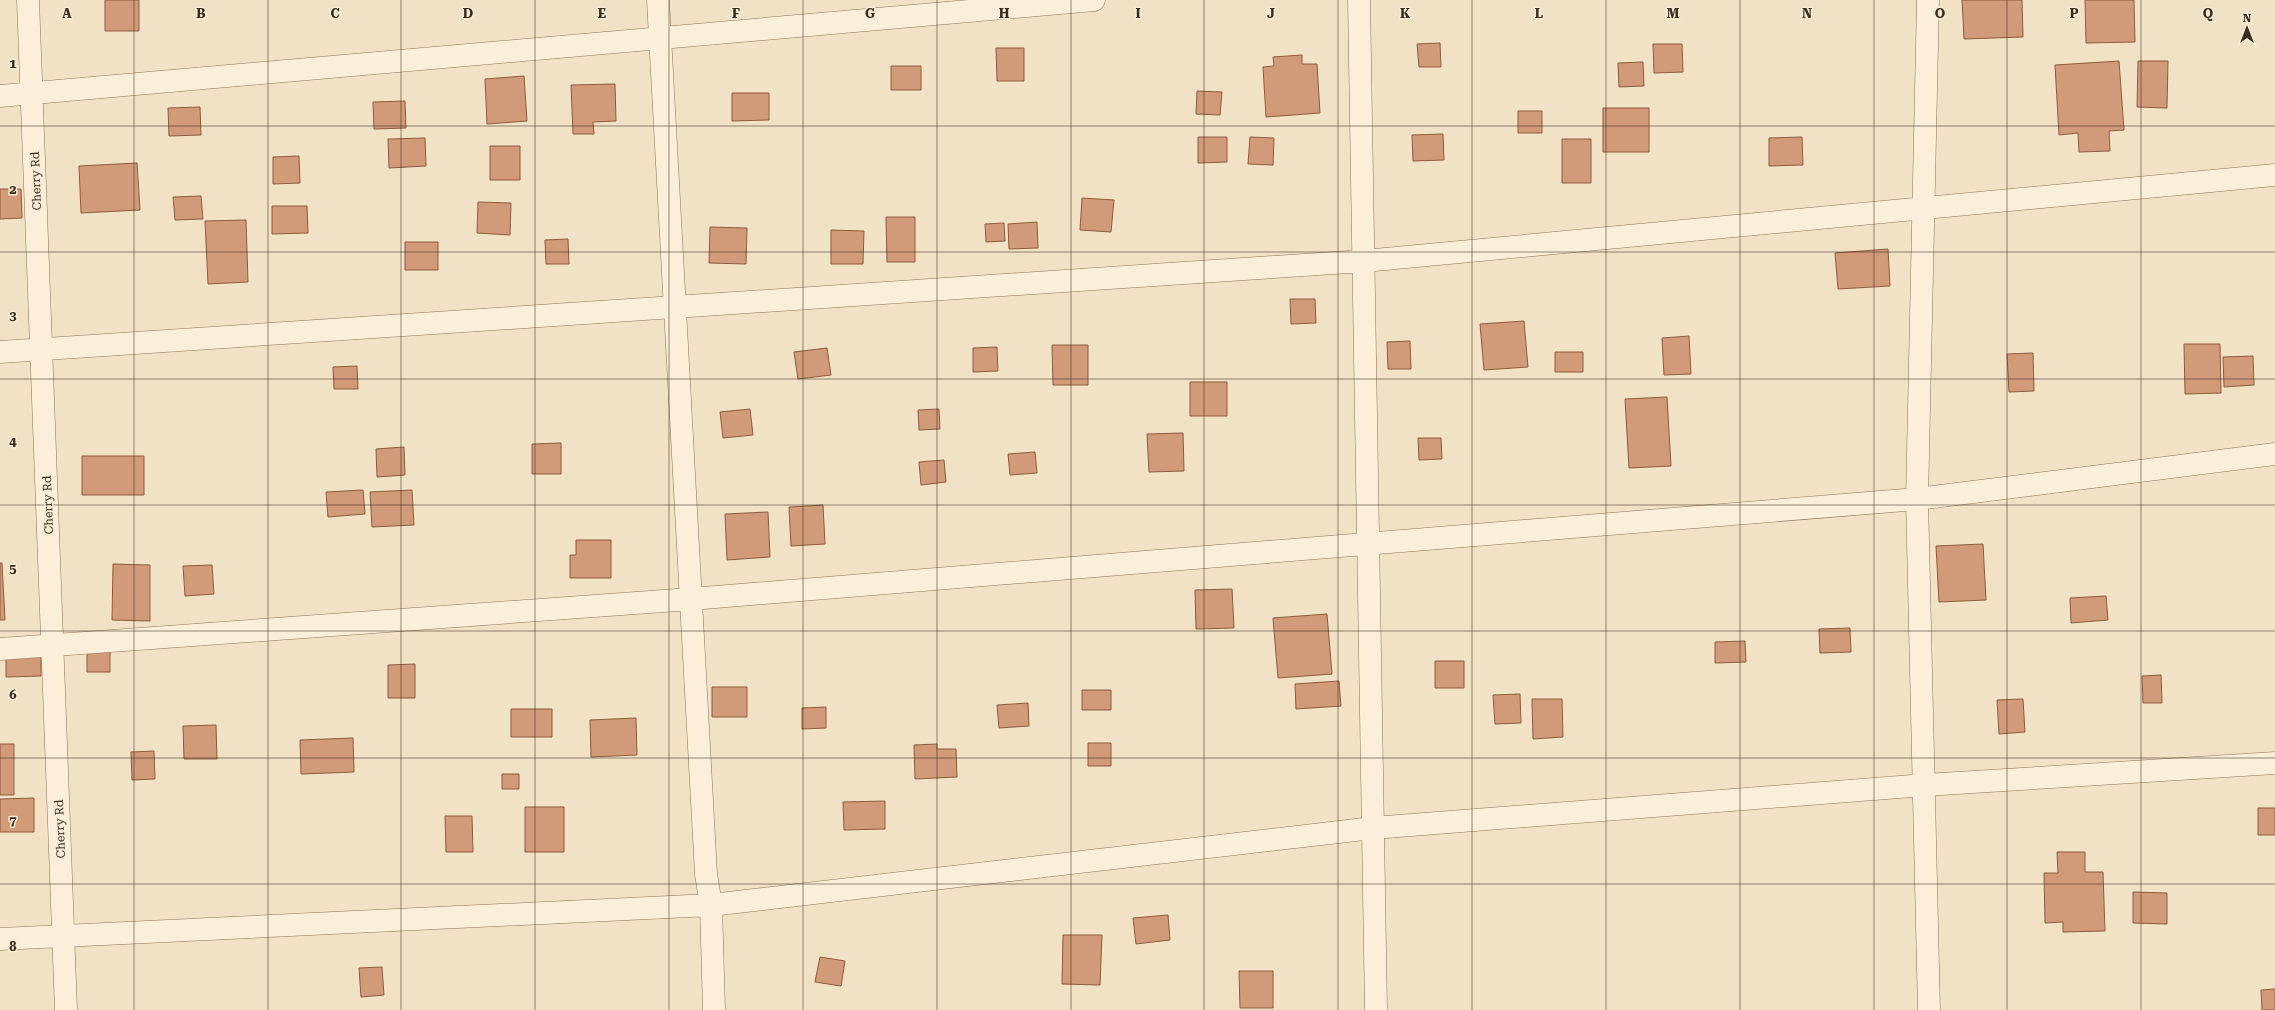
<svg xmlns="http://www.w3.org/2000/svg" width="2275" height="1010" font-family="'Roboto Serif',serif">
  <rect width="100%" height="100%" fill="#f1e2c5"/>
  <path fill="#d19a79" stroke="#8e5b3e" d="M105,0H139V31H105Z
    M1962,0H2022L2023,37L1964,39Z
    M2085,0H2134L2135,42L2086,43Z
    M1440,43L1441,67H1419L1417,44Z
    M1653,44H1682L1683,72L1654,73Z
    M996,48H1024V81H997Z
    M1302,55V64H1317L1320,113L1266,117L1263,67L1274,66L1273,57Z
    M2119,61L2124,130L2109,131L2110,151L2079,152L2078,133L2059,135L2055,65Z
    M2138,61H2168L2167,108L2137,107Z
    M1643,62L1644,86L1619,87L1618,63Z
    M891,66H921V90H891Z
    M524,76L527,121L487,124L485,79Z
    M615,84L616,121L593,122L594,134H573L571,85Z
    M1197,91L1222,92L1220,115L1196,114Z
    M732,93H769V120L732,121Z
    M405,101L406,128L374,129L373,102Z
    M200,107L201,135L169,136L168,108Z
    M1603,108H1649V152H1603Z
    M1518,111H1542V133H1518Z
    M1443,134L1444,160L1413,161L1412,135Z
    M1198,137H1227V162L1198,163Z
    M1250,137L1274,138L1273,165L1248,164Z
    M1802,137L1803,165L1769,166V138Z
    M425,138L426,166L389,168L388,139Z
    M1562,139H1591V183H1562Z
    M490,146H520V180H490Z
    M299,156L300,183L273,184V157Z
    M137,163L140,210L81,213L79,166Z
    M0,189H21L22,218L0,219Z
    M201,196L203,219L175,220L173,197Z
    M1082,198L1114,200L1111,232L1080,230Z
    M478,202L511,203L510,235L477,233Z
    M272,206H307L308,233L272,234Z
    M886,217H915V262H887Z
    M246,220L248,282L208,284L205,221Z
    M1037,222L1038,248L1009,249L1008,224Z
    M1004,223L1005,241L986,242L985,224Z
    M710,227L747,228L746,264L709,263Z
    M831,230L864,231L863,264H831Z
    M568,239L569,264H546L545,240Z
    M405,242H438V270H405Z
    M1888,249L1890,286L1838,289L1835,253Z
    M1290,299H1315L1316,323L1291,324Z
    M1524,321L1528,367L1484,370L1480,324Z
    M1689,336L1691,374L1664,375L1662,338Z
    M1410,341L1411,369H1388L1387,342Z
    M2184,344H2220L2221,393L2185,394Z
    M1052,345H1088V385H1053Z
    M997,347L998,371L973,372V348Z
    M827,348L831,375L798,379L794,352Z
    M1555,352H1583V372H1555Z
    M2033,353L2034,391L2009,392L2007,354Z
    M2253,356L2254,385L2224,387L2223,357Z
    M357,366L358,389H334L333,367Z
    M1190,382H1227V416H1190Z
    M1667,397L1671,466L1629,468L1625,399Z
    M750,409L753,435L723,438L720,412Z
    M939,409L940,429L919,430L918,410Z
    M1183,433L1184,471L1149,472L1147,434Z
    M1418,438H1441L1442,459L1419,460Z
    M561,443V474H532V444Z
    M404,447L405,475L377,477L376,449Z
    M1035,452L1037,473L1010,475L1008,454Z
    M82,456H144V495H82Z
    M944,460L946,482L921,485L919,462Z
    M363,490L365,514L328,517L326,492Z
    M412,490L414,525L372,527L370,492Z
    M823,505L825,544L791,546L789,507Z
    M768,512L770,557L727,560L725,514Z
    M576,540H611V578H570V555H576Z
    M1983,544L1986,600L1939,602L1936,546Z
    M0,563H2L5,620H0Z
    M113,564L150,565V621L112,620Z
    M212,565L214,594L185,596L183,566Z
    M1232,589L1234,628L1196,629L1195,590Z
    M2106,596L2108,620L2071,623L2070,598Z
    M1327,614L1332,674L1278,678L1273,618Z
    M1850,628L1851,652L1820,653L1819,629Z
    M1745,641L1746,662L1715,663V642Z
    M110,650V672H87V651Z
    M6,654H41V676L6,677Z
    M1435,661H1464V688H1435Z
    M415,664V698H388V665Z
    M2161,675L2162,703H2143L2142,676Z
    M1339,681L1341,706L1296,709L1295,684Z
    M712,687H747V717H712Z
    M1082,690H1111V710H1082Z
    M1520,694L1521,723L1495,724L1493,695Z
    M1532,699H1562L1563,737L1533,739Z
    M2023,699L2025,732L1999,734L1997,700Z
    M1028,703L1029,726L999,728L997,705Z
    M826,707V728L802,729V708Z
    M511,709H552V737H511Z
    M636,718L637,755L591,757L590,720Z
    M216,725L217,759H184L183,726Z
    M353,738L354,772L301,774L300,740Z
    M1088,743H1111V766H1088Z
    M0,744H14V795H0Z
    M937,744V749H956L957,777L915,779L914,745Z
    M154,751L155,779L132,780L131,752Z
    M502,774H519V789H502Z
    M34,798V832H0V799Z
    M885,801V829L844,830L843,802Z
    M525,807H564V852H525Z
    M2258,808H2275V835H2258Z
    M445,816H472L473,852H446Z
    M2057,852H2085V872H2103L2105,931L2063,932V922L2045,923L2044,873H2058Z
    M2133,892L2167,893V924L2133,923Z
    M1168,915L1170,940L1136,944L1133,918Z
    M1063,935H1102L1100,985L1062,984Z
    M820,957L845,961L841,986L815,982Z
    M382,967L384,995L361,997L359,968Z
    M1239,971H1273V1008H1240Z
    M2275,989V1010H2262L2261,990Z"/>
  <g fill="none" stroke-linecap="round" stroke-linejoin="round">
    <defs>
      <path id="minor" d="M28,0L66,1010
        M1359,0L1376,1010
        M1928,0L1917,499L1929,1010
        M0,96L1094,0
        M0,352L1364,261L2275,175
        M0,649L691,599L1917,499L2275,454
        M0,939L711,905L706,874L658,0
        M714,1010L711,905L1373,828L1925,785L2275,763"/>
    </defs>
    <use href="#minor" stroke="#8d735a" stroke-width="23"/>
    <use href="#minor" stroke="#fbefd9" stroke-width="22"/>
  </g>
  <path fill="none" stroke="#3c2c1e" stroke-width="1" stroke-opacity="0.55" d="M134,0V1010M268,0V1010M401,0V1010M535,0V1010M669,0V1010M803,0V1010M937,0V1010M1071,0V1010M1204,0V1010M1338,0V1010M1472,0V1010M1606,0V1010M1740,0V1010M1874,0V1010M2007,0V1010M2141,0V1010M0,126H2275M0,252H2275M0,379H2275M0,505H2275M0,631H2275M0,758H2275M0,884H2275"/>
  <g text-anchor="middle" stroke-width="3" stroke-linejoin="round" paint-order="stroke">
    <g font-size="12" fill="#3c2c1e" stroke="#f8ecd5">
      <text transform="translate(36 181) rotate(-92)" y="4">Cherry Rd</text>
      <text transform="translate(48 505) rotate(-92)" y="4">Cherry Rd</text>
      <text transform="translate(60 829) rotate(-92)" y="4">Cherry Rd</text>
    </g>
  </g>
  <g font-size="13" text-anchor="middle" font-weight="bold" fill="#3c2c1e" stroke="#f8ecd5" stroke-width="3" stroke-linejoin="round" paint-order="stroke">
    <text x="67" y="18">A</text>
    <text x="201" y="18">B</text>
    <text x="335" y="18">C</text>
    <text x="468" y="18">D</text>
    <text x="602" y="18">E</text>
    <text x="736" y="18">F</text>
    <text x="870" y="18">G</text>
    <text x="1004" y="18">H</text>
    <text x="1138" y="18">I</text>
    <text x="1271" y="18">J</text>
    <text x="1405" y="18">K</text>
    <text x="1539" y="18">L</text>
    <text x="1673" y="18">M</text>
    <text x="1807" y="18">N</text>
    <text x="1940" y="18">O</text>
    <text x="2074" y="18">P</text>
    <text x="2208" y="18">Q</text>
    <text x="13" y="68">1</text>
    <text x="13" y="194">2</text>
    <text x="13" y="320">3</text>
    <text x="13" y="446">4</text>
    <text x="13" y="573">5</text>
    <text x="13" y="699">6</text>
    <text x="13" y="825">7</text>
    <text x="13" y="951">8</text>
  </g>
  <g transform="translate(2247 28)" stroke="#f8ecd5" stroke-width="3" paint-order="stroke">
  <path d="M0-3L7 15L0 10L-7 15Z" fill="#3c2c1e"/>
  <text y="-6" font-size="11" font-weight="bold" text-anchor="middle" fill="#3c2c1e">N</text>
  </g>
</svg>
